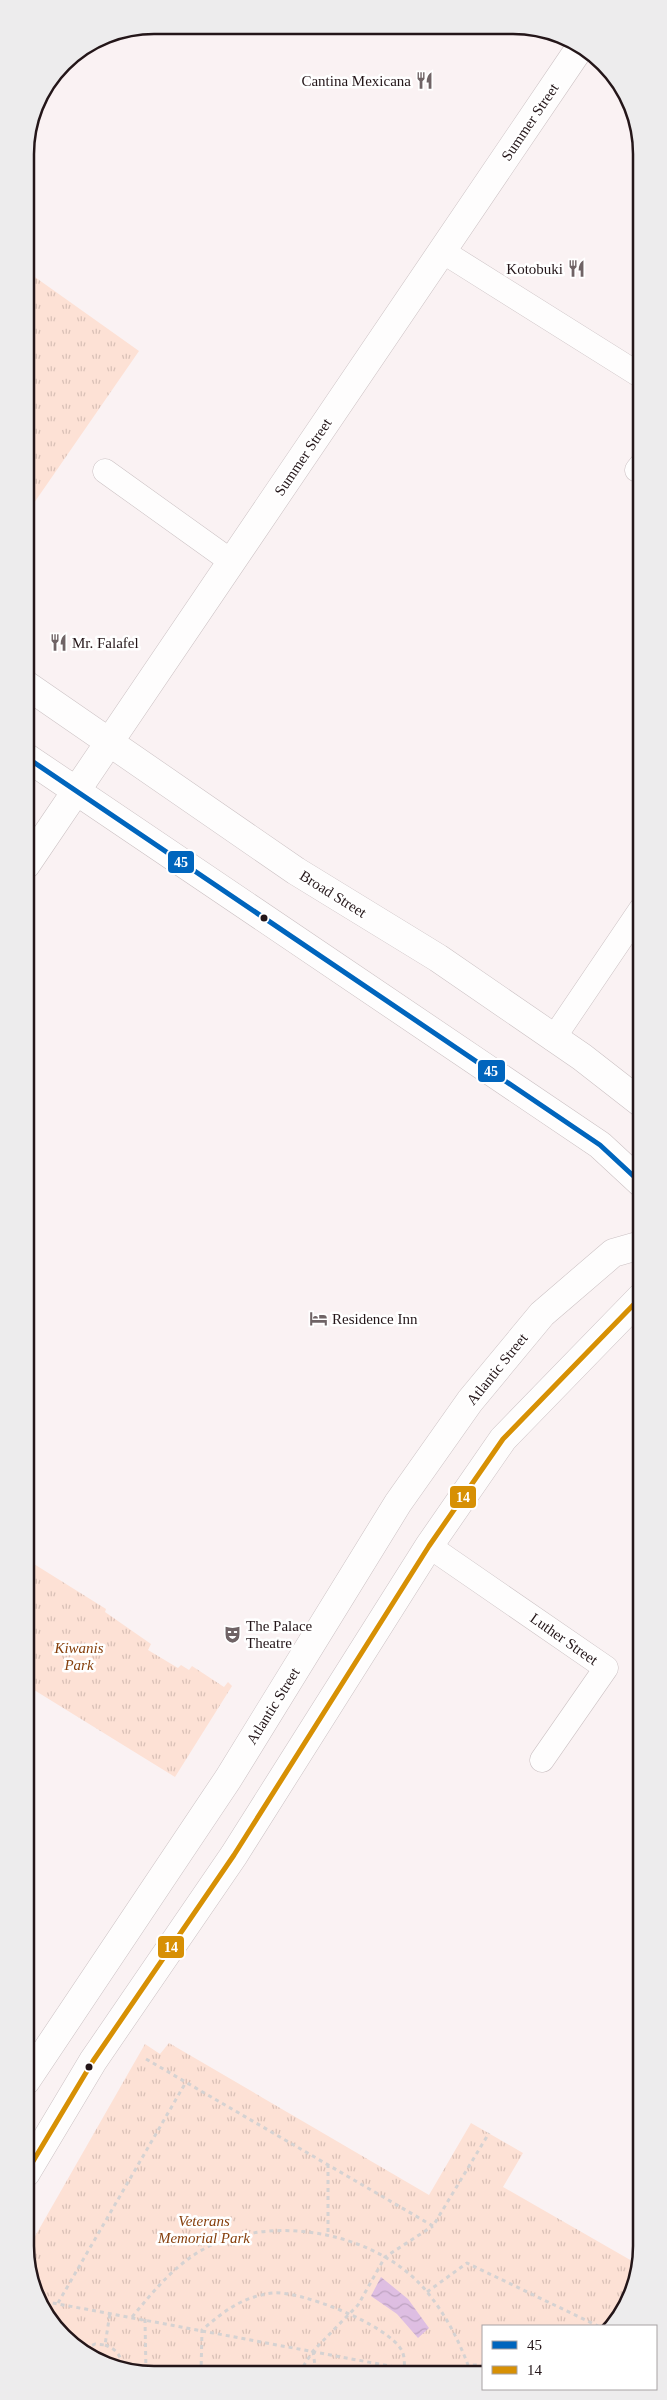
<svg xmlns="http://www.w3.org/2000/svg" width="667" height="2400" font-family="Georgia,serif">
  <defs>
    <pattern id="park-tufts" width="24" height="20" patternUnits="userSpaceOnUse" patternTransform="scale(1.25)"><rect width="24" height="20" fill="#fde1d5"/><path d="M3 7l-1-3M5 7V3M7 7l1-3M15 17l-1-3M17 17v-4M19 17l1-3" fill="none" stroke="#d9c0b6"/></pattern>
    <pattern id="water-waves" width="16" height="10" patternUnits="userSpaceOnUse" patternTransform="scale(1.25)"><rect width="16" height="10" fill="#debee2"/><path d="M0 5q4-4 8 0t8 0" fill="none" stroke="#bea3c1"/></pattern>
  </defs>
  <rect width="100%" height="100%" fill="#faf2f3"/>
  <path fill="url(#park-tufts)" d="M25,270L139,351L25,516Z
    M26,1559L106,1609L105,1612L151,1644L148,1650L178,1668L181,1665L189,1670L192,1666L224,1687L228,1682L232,1686L175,1777L26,1685Z
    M169,2043L429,2195L471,2123L523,2153L503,2187L639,2265L632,2296L613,2326H483V2374L128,2372L62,2337L38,2303L26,2263V2252L145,2044L160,2054Z"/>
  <path fill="url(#water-waves)" d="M381,2277L408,2299L429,2328L418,2338L397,2314L371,2296Z"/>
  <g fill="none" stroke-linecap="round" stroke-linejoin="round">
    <defs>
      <path id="lane" d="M442,251L641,376
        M637,470L641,465
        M105,471L232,562
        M553,1039L641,909
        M429,1546L606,1668L542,1760"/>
      <path id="secondary" d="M25,684L296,871L438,958L582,1057L641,1103
        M26,757L600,1145L641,1183
        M26,865L579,49
        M26,2081L228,1779L398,1503L470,1401L542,1314L613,1253L641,1245
        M26,2173L93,2061L234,1855L429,1546L503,1439L641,1297"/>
    </defs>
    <use href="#lane" stroke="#cbc1c3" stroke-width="25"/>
    <use href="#secondary" stroke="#cbc1c3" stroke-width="29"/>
    <path stroke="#d5d2d2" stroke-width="3" stroke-dasharray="4 4" stroke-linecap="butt" d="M146,2059L433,2226L489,2133
      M328,2164V2236
      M427,2292L467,2263L598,2326
      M37,2300L432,2374
      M58,2303L186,2082
      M132,2317C153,2292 172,2268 200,2251C267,2213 370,2230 422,2286C443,2310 457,2336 468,2365H483
      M145,2319L146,2373
      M105,2345C118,2350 121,2356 123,2370
      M85,2349L95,2344L105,2345L110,2313
      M313,2351L316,2373
      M468,2365V2374
      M126,2371L146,2370
      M201,2373L202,2330C224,2311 242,2297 272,2293C300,2290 389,2325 402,2351C405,2357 405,2368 403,2373
      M299,2373L313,2351L358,2305L385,2257L433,2226"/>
    <use href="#lane" stroke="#fefdfd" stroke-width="24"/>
    <use href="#secondary" stroke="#fefdfd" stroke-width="28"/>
    <defs>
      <path id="bus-1" d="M26,757L600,1145L641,1183"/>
      <path id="bus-2" d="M26,2173L93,2061L234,1855L429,1546L503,1439L641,1297"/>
    </defs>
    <use href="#bus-1" stroke="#fff" stroke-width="9"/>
    <use href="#bus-2" stroke="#fff" stroke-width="9"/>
    <use href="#bus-1" stroke="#0065bd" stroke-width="5"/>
    <use href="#bus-2" stroke="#d79004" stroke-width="5"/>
  </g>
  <defs>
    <symbol id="restaurant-bare" viewBox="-9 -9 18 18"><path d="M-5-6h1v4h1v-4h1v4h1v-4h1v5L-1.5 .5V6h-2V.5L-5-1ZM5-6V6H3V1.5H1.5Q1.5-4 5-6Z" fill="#6f6365" stroke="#fff" stroke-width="2.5" paint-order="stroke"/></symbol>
    <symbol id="hotel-bare" viewBox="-9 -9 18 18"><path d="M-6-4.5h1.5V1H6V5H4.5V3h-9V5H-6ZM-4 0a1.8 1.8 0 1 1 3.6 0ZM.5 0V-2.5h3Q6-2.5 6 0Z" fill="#6f6365" stroke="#fff" stroke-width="2.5" paint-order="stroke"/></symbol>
    <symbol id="theatre-bare" viewBox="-9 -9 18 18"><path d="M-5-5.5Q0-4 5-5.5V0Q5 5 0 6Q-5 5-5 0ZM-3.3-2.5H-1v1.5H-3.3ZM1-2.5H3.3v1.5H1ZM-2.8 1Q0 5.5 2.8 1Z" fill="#6f6365" stroke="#fff" stroke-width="2.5" paint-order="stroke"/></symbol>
  </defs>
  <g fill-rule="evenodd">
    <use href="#restaurant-bare" x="412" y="68" width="25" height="25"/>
    <use href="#restaurant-bare" x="564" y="256" width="25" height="25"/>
    <use href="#restaurant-bare" x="46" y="630" width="25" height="25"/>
    <use href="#hotel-bare" x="306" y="1306" width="25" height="25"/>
    <use href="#theatre-bare" x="220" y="1622" width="25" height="25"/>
  </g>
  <g fill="#241619" stroke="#fff" stroke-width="2">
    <circle cx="264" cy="918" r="4.5"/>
    <circle cx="89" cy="2067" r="4.5"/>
  </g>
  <g text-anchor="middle" stroke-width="5" stroke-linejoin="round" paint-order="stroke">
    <g font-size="15" fill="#241619" stroke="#fff" text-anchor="start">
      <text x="411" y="86" text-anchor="end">Cantina Mexicana</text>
      <text x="563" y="274" text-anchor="end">Kotobuki</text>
      <text x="72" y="648">Mr. Falafel</text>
      <text x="332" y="1324">Residence Inn</text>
      <text x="246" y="1631">The Palace<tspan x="246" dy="17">Theatre</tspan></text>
    </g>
    <g font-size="15" fill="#241619" stroke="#fff">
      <text transform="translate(530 122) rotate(-56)" y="5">Summer Street</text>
      <text transform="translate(303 457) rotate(-56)" y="5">Summer Street</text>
      <text transform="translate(333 894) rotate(32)" y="5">Broad Street</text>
      <text transform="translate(497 1369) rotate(-51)" y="5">Atlantic Street</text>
      <text transform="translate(564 1639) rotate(35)" y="5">Luther Street</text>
      <text transform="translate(273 1706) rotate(-58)" y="5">Atlantic Street</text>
    </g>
    <g font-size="15" font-style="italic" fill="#863f0c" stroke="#fff">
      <text x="79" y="1653">Kiwanis<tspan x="79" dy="17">Park</tspan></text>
      <text x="204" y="2226">Veterans<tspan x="204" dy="17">Memorial Park</tspan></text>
    </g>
  </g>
  <path d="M0 0H667V2400H0ZM154 34H513A120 120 0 0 1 633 154V2246A120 120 0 0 1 513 2366H154A120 120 0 0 1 34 2246V154A120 120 0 0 1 154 34Z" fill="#edeced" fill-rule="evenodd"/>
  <path fill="none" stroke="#241619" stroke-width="2.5" d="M154 34H513A120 120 0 0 1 633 154V2246A120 120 0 0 1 513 2366H154A120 120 0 0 1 34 2246V154A120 120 0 0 1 154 34Z"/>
  <g stroke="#fff" stroke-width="2">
    <rect x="167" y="850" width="28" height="24" rx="5" fill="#0065bd"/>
    <rect x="477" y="1059" width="29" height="24" rx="5" fill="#0065bd"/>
    <rect x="449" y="1485" width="28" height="24" rx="5" fill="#d79004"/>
    <rect x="157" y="1935" width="28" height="24" rx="5" fill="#d79004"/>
  </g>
  <g font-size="14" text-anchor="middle" font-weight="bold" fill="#fff">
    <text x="181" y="867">45</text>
    <text x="491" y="1076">45</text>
    <text x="463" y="1502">14</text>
    <text x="171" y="1952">14</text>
  </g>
  <rect x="482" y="2325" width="175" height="65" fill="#ffffff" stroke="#a7a2a3"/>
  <rect x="492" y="2341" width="25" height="8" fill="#0065bd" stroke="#a7a2a3"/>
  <text x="527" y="2350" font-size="15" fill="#241619">45</text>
  <rect x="492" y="2366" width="25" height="8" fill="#d79004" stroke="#a7a2a3"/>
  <text x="527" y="2375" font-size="15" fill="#241619">14</text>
</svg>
